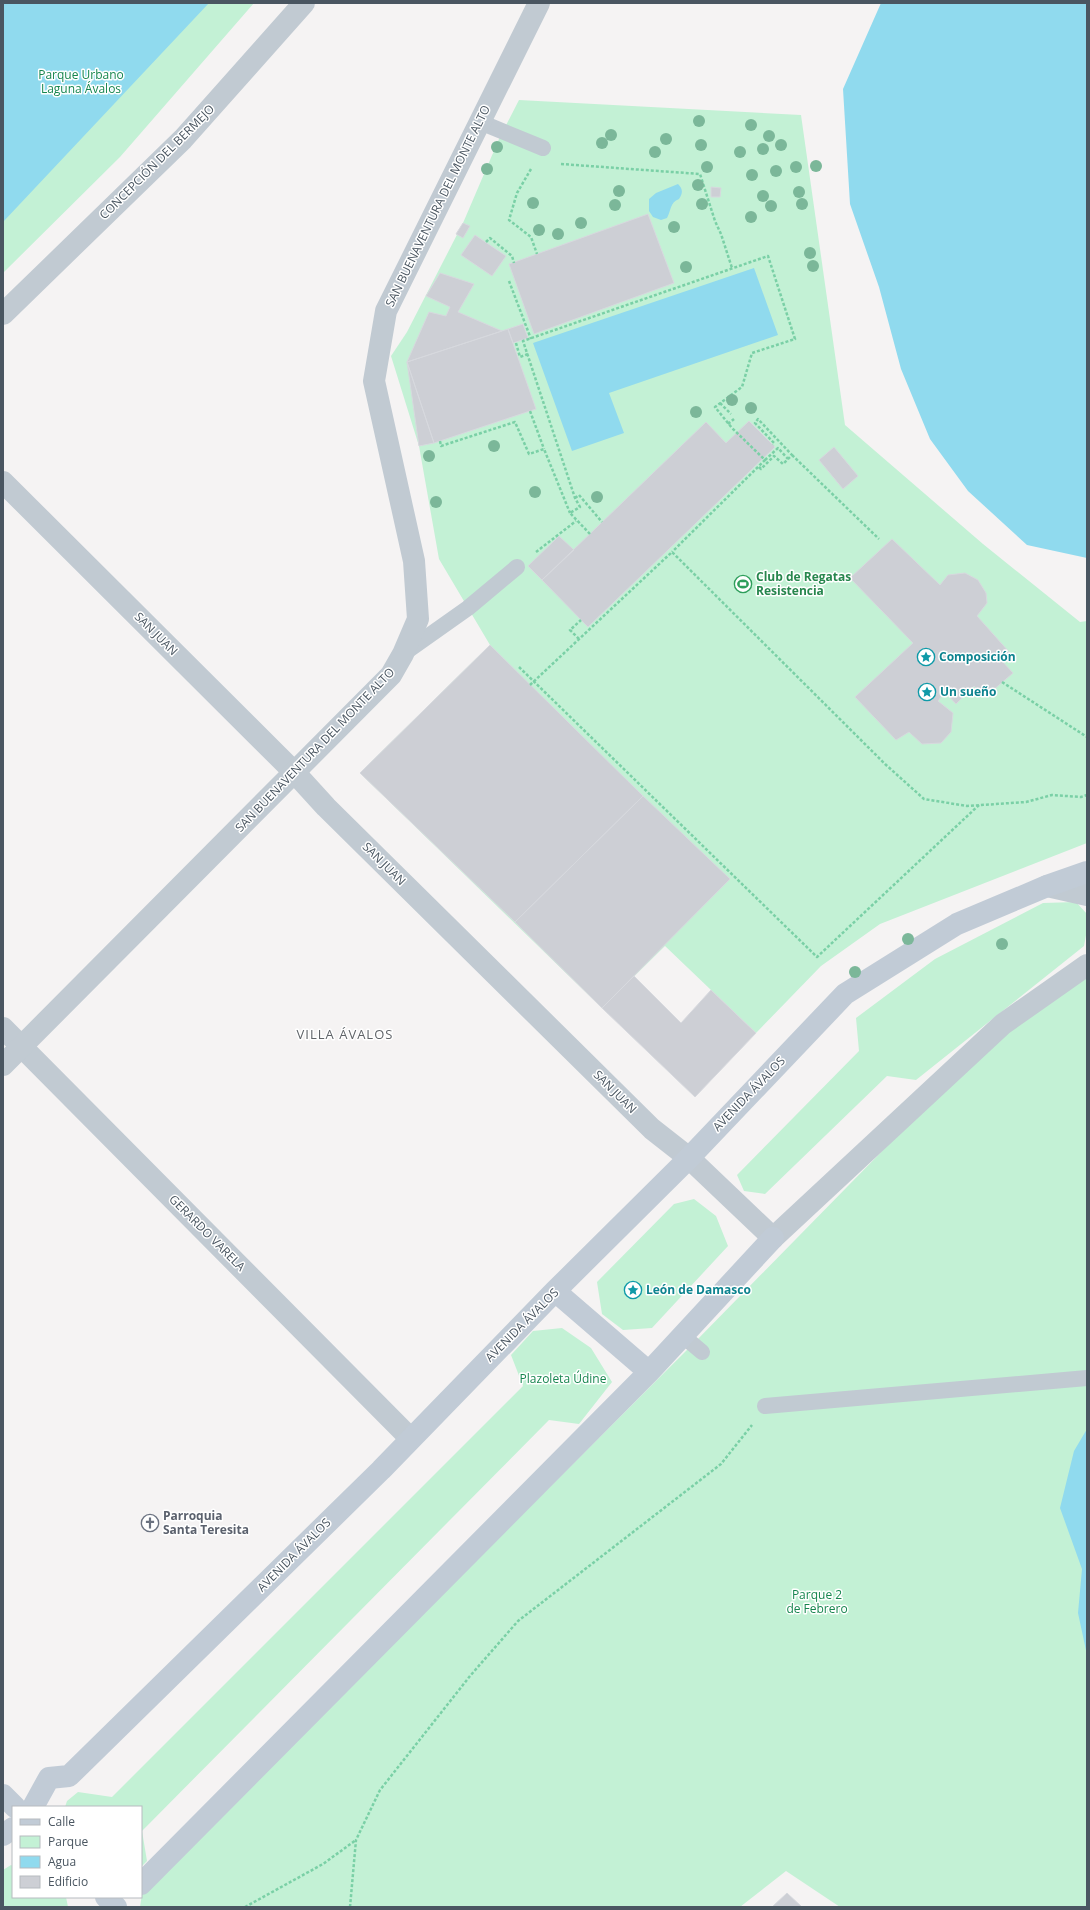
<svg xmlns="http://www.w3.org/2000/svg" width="1090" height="1910" font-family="'Open Sans',sans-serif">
  <rect width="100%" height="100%" fill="#f5f3f3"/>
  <path fill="#c3f1d5" d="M3,3H254L120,157L3,273Z
    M519,100L801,115L845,425L983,544L1080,622L1087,621V843L880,924L821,966L756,1033L665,946L602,1008L360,773L490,645L439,559L419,446L391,356L407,332L463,223L499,139Z
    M1076,902L1087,914V930L1084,946L916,1080L887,1076L765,1194L744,1191L737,1175L859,1051L856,1018L935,959L1043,903Z
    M1087,975V1907H840L786,1871L740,1907H140L142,1894L694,1343L998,1033Z
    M694,1199L716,1216L728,1246L652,1328L623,1330L602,1314L597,1282L674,1204Z
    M562,1328L591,1348L612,1382L579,1424L549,1420L142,1831L147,1861L141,1867V1807H65L67,1801L78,1792L112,1797L523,1386L511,1355L533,1331Z
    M11,1865L13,1866V1897H66L68,1907H3V1870Z"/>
  <path fill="#90daee" d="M3,3H209L3,222Z
    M881,3H1087V558L1027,545L968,491L930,439L901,369L879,287L850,204L843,89Z
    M678,184C683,189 683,193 679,199C670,202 671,211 667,218L661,220L653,217L649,211V199L656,193Z
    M754,268L778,335L609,393L624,433L572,451L533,343Z
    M1087,1429V1655L1078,1613L1082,1569L1060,1508L1074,1451Z"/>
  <path fill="#cdcfd5" stroke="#d7d9de" d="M711,187L721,188L720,197H711Z
    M648,214L674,283L534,334L509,264Z
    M463,223L470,226L463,238L456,234Z
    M475,235L506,256L492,276L461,255Z
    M440,273L474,284L458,312L502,331L407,362L429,312L446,316L450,307L426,296Z
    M523,324L528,338L513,343L508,329Z
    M508,329L536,409L434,443L407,362Z
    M407,362L434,443L419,446Z
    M749,421L775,447L588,627L542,580L706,422L726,443Z
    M834,447L858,476L843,489L819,460Z
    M559,536L574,550L542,580L528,566Z
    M892,539L940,585L948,575L965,573L978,580L986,593L987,603L977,616L1010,653L1002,661L1013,673L985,697L974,686L956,704L945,692L938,701L953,713L951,732L941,743L922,744L909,732L896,740L855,697L913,643L850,578Z
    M490,645L643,796L515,922L360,773Z
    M643,796L730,879L602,1008L515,922Z
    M634,976L681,1023L711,990L756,1033L695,1097L602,1008Z
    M787,1893L802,1907H772Z"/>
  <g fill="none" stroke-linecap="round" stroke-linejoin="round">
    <path stroke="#7ad0a6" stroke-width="2.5" stroke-dasharray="3 2" stroke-linecap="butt" d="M561,164L700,174L715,221L721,234L732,268
      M531,169L517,193L509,220L531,237L537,254
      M486,242L490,238L512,256L514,263
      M509,281L531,339
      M516,343L520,357L528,354
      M720,403L731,414
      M530,411L544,449
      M728,424L734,419
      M440,441L441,446L515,422L529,454L544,449L570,513
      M792,455L879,539
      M765,460L778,448L788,459
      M759,467L761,469L774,456L783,464L792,455L758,419L755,423L774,443L773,445
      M575,498L579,495L602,522
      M590,534L570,513L580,507L575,498L523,341L768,256L795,339L752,353L742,387L715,407L732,428L765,460L672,552
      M536,552L576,521
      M579,639L570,630L581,620
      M519,667L817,957L979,805
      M1002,682L1087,737
      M530,685L672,552L885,764L924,799L967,806L1026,802L1052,795L1081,797L1087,795
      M245,1907L323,1864L356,1840
      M350,1907L356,1840L380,1790L470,1676L518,1621L721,1464L752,1425"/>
    <path stroke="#c1cad2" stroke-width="16" d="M480,122L543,148
      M403,654L468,608L517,567
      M683,1336L702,1352
      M765,1406L1087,1378"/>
    <path stroke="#c1cad2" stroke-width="22" d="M3,314L183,139L304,3
      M3,482L295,773L326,807L652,1129L689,1158L773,1238
      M3,1028L410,1438"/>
    <path stroke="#c1cad2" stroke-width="22" d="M1047,886L1087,895
      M3,1065L391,675L403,654L418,619L414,561L374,381L386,311L539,3
      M773,1238L1003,1024L1087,965"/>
    <path stroke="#c1cbd6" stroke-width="22" d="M555,1291L649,1372
      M3,1795L15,1807
      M33,1807L49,1778L69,1776L381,1470L555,1291L689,1158L845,994L957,924L1047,886L1087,872
      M3,1835L13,1828
      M141,1884L649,1372L773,1238
      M106,1897L116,1907"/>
  </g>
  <g fill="#7bb799">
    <circle cx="699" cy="121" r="6"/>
    <circle cx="751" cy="125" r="6"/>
    <circle cx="611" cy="135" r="6"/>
    <circle cx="769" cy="136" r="6"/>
    <circle cx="666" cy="139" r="6"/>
    <circle cx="602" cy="143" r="6"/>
    <circle cx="701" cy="145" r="6"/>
    <circle cx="781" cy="145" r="6"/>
    <circle cx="497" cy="147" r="6"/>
    <circle cx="763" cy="149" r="6"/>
    <circle cx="655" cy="152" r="6"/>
    <circle cx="740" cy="152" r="6"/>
    <circle cx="816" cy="166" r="6"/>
    <circle cx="707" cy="167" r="6"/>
    <circle cx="796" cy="167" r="6"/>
    <circle cx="487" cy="169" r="6"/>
    <circle cx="776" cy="171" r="6"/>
    <circle cx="752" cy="175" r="6"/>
    <circle cx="698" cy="185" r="6"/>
    <circle cx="619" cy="191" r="6"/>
    <circle cx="799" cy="192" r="6"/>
    <circle cx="763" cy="196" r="6"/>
    <circle cx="533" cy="203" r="6"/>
    <circle cx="702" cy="204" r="6"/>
    <circle cx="802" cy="204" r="6"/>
    <circle cx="615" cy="205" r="6"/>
    <circle cx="771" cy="206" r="6"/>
    <circle cx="751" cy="217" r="6"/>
    <circle cx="581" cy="223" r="6"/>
    <circle cx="674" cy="227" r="6"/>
    <circle cx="539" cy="230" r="6"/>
    <circle cx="558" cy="234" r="6"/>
    <circle cx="810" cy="253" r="6"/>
    <circle cx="813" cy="266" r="6"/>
    <circle cx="686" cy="267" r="6"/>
    <circle cx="732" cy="400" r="6"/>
    <circle cx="751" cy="408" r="6"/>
    <circle cx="696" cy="412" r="6"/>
    <circle cx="494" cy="446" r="6"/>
    <circle cx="429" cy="456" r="6"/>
    <circle cx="535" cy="492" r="6"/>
    <circle cx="597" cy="497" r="6"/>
    <circle cx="436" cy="502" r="6"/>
    <circle cx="908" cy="939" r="6"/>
    <circle cx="1002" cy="944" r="6"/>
    <circle cx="855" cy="972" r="6"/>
  </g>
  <defs>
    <symbol id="stadium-ring" viewBox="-11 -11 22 22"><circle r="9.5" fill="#fff" stroke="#2e9e5b" stroke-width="1.5"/><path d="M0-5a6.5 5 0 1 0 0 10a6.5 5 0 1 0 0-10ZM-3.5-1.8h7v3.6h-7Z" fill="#2e9e5b"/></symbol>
    <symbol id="sight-ring" viewBox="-11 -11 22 22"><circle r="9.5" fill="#fff" stroke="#0f9aa8" stroke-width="1.5"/><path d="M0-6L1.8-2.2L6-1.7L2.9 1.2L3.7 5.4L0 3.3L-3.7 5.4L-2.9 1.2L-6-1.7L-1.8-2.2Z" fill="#0f9aa8"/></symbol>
    <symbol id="church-ring" viewBox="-11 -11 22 22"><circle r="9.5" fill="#fff" stroke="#6b7280" stroke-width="1.5"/><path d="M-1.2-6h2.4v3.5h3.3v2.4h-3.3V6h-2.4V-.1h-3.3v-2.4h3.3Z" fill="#6b7280"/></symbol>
  </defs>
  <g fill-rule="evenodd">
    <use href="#stadium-ring" x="733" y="574" width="20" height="20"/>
    <use href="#sight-ring" x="916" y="647" width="20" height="20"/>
    <use href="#sight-ring" x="917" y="682" width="20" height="20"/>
    <use href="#sight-ring" x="623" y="1280" width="20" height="20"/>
    <use href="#church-ring" x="140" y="1513" width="20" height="20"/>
  </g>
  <g text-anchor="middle" stroke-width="3" stroke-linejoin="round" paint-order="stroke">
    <g font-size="12" fill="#17864f" stroke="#fff">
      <text x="81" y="79">Parque Urbano<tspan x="81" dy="14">Laguna Ávalos</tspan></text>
      <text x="563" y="1383">Plazoleta Údine</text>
      <text x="817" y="1599">Parque 2<tspan x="817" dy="14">de Febrero</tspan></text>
    </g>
    <g font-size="12" fill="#4a5661" stroke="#fff">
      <text transform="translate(157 162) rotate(-45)" y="4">CONCEPCIÓN DEL BERMEJO</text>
      <text transform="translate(438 206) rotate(-64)" y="4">SAN BUENAVENTURA DEL MONTE ALTO</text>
      <text transform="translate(156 634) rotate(45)" y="4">SAN JUAN</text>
      <text transform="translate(315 750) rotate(-46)" y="4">SAN BUENAVENTURA DEL MONTE ALTO</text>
      <text transform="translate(384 864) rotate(45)" y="4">SAN JUAN</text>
      <text transform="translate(615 1092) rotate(45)" y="4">SAN JUAN</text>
      <text transform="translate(749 1094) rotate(-46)" y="4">AVENIDA ÁVALOS</text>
      <text transform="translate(207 1233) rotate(45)" y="4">GERARDO VARELA</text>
      <text transform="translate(522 1325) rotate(-45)" y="4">AVENIDA ÁVALOS</text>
      <text transform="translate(294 1555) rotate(-45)" y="4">AVENIDA ÁVALOS</text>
    </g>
    <g font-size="12" font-weight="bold" fill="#27864d" stroke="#fff" text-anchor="start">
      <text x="756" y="581">Club de Regatas<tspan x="756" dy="14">Resistencia</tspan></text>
    </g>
    <g font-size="12" font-weight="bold" fill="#0d838f" stroke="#fff" text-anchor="start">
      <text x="939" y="661">Composición</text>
      <text x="940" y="696">Un sueño</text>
      <text x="646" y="1294">León de Damasco</text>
    </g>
    <g font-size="12" font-weight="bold" fill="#5b616d" stroke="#fff" text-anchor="start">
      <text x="163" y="1520">Parroquia<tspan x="163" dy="14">Santa Teresita</tspan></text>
    </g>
    <g font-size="13" letter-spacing="1" fill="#5f6368" stroke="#fff">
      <text x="345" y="1039">VILLA ÁVALOS</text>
    </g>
  </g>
  <rect width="1090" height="1910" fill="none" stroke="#4a5661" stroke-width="8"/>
  <rect x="12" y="1806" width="130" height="92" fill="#ffffff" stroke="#b7bbc0"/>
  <rect x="20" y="1819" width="20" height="6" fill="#c1cbd6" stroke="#b7bbc0"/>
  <text x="48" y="1826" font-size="12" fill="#4a5661">Calle</text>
  <rect x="20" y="1836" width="20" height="12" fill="#c3f1d5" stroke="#b7bbc0"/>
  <text x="48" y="1846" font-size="12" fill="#4a5661">Parque</text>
  <rect x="20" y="1856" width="20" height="12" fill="#90daee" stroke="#b7bbc0"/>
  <text x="48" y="1866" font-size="12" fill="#4a5661">Agua</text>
  <rect x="20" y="1876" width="20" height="12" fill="#cdcfd5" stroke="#b7bbc0"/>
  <text x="48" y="1886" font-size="12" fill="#4a5661">Edificio</text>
</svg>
